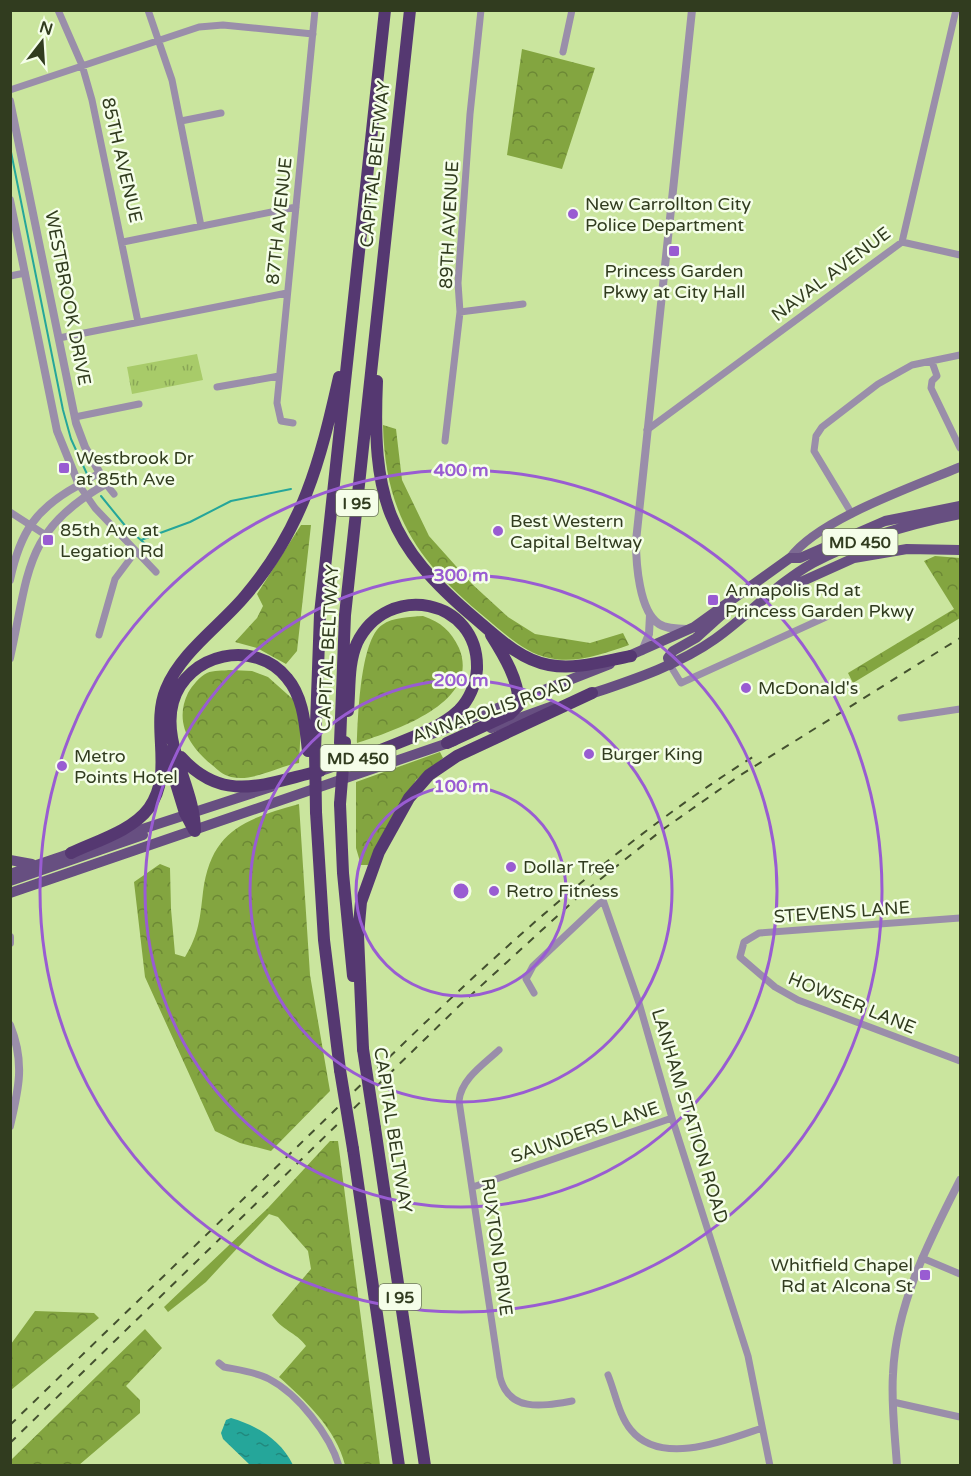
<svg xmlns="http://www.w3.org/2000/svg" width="971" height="1476" font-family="'Varela Round',sans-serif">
  <defs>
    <pattern id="grass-tufts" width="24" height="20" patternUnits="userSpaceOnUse" patternTransform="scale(1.5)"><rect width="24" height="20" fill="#a8cb69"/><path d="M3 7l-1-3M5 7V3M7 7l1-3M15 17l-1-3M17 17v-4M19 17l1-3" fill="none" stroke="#89a656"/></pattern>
    <pattern id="forest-crowns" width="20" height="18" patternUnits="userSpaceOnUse" patternTransform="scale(1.5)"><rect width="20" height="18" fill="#83a540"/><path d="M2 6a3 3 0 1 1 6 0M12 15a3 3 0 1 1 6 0" fill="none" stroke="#6c8835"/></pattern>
    <pattern id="water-ripples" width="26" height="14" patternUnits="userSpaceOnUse" patternTransform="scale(1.5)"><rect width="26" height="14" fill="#25a69a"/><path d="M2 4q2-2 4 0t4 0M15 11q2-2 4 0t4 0" fill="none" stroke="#21887d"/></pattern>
  </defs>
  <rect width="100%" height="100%" fill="#cae59e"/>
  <path fill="url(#grass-tufts)" d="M197,354L203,380L132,394L127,367Z"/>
  <path fill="url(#forest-crowns)" d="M522,49L595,68L562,169L507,155Z
    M383,425L396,429L402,480L429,536L472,584L508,617L535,634L590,643L623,633L629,645C603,654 576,664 549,658C525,653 505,634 487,619C419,563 385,516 383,425Z
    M301,525H311L297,651L286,664L257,648L235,642L257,618L263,606L257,594Z
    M935,556L960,558V618L853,683L848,673L954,609L924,561Z
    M423,616C441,622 451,631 459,648C482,703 393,731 357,743C358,718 360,640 382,625C393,617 410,617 423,616Z
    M230,670L252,671L268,677L296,702L301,724L299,763C277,766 255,782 231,777C223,775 218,770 212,765C189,746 174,722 188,693C192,686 200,676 207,673C213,670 224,671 230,670Z
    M440,752L443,758L416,780L368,865H361L356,848V782Z
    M299,804L310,975L330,1091L271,1151L240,1143L215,1131L145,977L134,882L160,864L170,868L171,909L175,954L185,957C199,934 200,918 203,892C211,830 245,819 299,804Z
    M330,1141H338L380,1465H345C336,1429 306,1401 279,1377L306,1346C296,1332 281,1330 272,1315L311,1269L308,1251L278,1217L269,1214L206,1282L168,1312L164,1307L268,1208Z
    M35,1311L94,1313L99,1318L11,1390V1344Z
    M145,1329L162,1348L126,1386L140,1400V1413L79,1465H11V1460Z"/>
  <path fill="url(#water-ripples)" d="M231,1418C258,1426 281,1440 293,1465H250L223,1439L221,1433L226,1420Z"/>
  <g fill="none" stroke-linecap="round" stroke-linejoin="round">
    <path stroke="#25a69a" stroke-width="2" d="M10,147L63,410L71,439L87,474
      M101,496L127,528L150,548
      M141,540L190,522L231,501L291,489"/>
    <path stroke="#9a8eaa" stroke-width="7" d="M58,10L82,65L92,100L138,322
      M148,10L172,80L201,226
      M563,52L572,10
      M10,90L199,27L223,25L313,34
      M181,121L221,113
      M123,242L296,207
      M902,242L960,255
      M10,276L25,273
      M460,312L523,304
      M59,338L287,293
      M932,362L937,376L932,381L931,388L960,448
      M217,387L279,376
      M75,417L139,404
      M293,423L281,421L277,403L315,10
      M647,430L902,242L956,10
      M445,441L460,312L458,283L470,114L481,10
      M99,473L79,485L95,508L156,572
      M106,484L114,494
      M10,512L44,534
      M852,514L814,451L816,436L822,427L878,384L912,365L960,355
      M99,635L115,579L136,551
      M670,665L681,683L826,617
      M901,718L960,709
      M960,918L759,933L744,942L740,957L775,987L798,1000L960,1061
      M534,993L526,979L533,966L603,900L639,1003L672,1118L748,1356L770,1466
      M499,1050C484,1064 461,1079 459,1101L500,1377C509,1413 543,1406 572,1401
      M473,1187L672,1118
      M922,1258L960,1274
      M219,1363L224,1367C239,1370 256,1372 269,1379C298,1394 330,1435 339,1466
      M608,1375C615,1392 619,1416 631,1430C661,1467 727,1440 762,1428
      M893,1402L960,1417"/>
    <path stroke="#9a8eaa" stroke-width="8" d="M10,101L76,423L85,447L106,484C23,530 29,574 10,658
      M10,200L57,431L79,485C36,508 20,532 10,580
      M687,629C678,629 667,629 659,624C639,611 636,563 636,541L692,10
      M642,651L649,634L650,615
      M10,937V943
      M10,1025C25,1062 19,1088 10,1126
      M897,1466C895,1435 891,1404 893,1374C896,1304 929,1241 960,1180"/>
    <path stroke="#7c6992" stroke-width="9" d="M790,558C818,519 915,486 960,467"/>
    <path stroke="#674f81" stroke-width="10" d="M774,594L854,558L907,549L960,550
      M624,658L694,627L790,558H800L885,521L960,506
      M670,665L668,658L673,651L696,638L727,610
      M585,696C629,681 677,666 715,639C749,615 777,583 813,563C859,538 909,524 960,514
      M491,728L553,706
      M429,735L610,664
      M312,774L377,752
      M118,837L271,787
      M10,860L32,864
      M10,874L78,851
      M10,881L143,835
      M10,893L454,741"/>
    <path stroke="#553871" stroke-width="12" d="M377,381C372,496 386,544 477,620C498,638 521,660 549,665C576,670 604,661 631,656
      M348,711C350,689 348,663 357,643C387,581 479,598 477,669C476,684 469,700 459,710C436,732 397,742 369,755
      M340,743L345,615L410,10
      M447,743L510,714L518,706C521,683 503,654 491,635
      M166,751L185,813L194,830
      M315,751L320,614L385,10
      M181,757C224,805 266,783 320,771
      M340,804L343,873L353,976
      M316,812L324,940L340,1070
      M195,831C195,788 161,744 173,702C187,653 255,638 287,678C304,698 305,726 308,751
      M71,853C96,841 132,831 149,808C175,772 150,727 166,689C181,652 220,626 245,596C303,528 320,462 339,377
      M363,1049L358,935L361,902L379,852L409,798L429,775L457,756L592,693
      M375,1128L425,1466
      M353,1149L399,1466"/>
    <path stroke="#44512f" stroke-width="2" stroke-dasharray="8 8" stroke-linecap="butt" d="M10,1425C118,1320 226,1216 334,1111C468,980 599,853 759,753
      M10,1443L459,1006L577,898L662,830L739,776L960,638"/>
    <path stroke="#553871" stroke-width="12" d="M315,751L316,812
      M340,804L345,742
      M363,1049L375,1128
      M340,1070L353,1149"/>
  </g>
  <g fill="none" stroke="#995cd2" stroke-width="3">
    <circle cx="461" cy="891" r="105"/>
    <circle cx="461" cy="891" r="211"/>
    <circle cx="461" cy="891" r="316"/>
    <circle cx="461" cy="891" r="421"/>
  </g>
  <g fill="#995cd2" stroke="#f5fee9" stroke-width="2">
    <circle cx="573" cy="214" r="6"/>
    <rect x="668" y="245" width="12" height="12" rx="3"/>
    <rect x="58" y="462" width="12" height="12" rx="3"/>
    <circle cx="498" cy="531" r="6"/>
    <rect x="42" y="534" width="12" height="12" rx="3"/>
    <rect x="707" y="594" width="12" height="12" rx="3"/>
    <circle cx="746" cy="688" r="6"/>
    <circle cx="589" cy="754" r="6"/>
    <circle cx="62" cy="766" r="6"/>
    <circle cx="511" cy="867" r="6"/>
    <circle cx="494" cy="891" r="6"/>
    <rect x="919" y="1269" width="12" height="12" rx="3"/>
  </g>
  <g text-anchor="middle" stroke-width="5" stroke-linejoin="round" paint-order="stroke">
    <g fill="#f5fee9" stroke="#6c765c" stroke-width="1.5">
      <rect x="336" y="490" width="42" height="26" rx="4.5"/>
      <rect x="822.5" y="529" width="75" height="26" rx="4.5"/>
      <rect x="320.5" y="745" width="75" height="26" rx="4.5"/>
      <rect x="379" y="1284" width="42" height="26" rx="4.5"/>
    </g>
    <g font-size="16" font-weight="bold" fill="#313c1f">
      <text x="357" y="509">I 95</text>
      <text x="860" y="548">MD 450</text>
      <text x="358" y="764">MD 450</text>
      <text x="400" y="1303">I 95</text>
    </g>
    <g font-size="18" fill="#313c1f" stroke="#f5fee9">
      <text transform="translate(122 160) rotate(77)" y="6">85TH AVENUE</text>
      <text transform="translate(375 164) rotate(-84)" y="6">CAPITAL BELTWAY</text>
      <text transform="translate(279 221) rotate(-84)" y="6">87TH AVENUE</text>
      <text transform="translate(449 225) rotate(-87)" y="6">89TH AVENUE</text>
      <text transform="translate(831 274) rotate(-37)" y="6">NAVAL AVENUE</text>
      <text transform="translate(68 298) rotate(79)" y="6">WESTBROOK DRIVE</text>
      <text transform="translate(328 648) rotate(-87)" y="6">CAPITAL BELTWAY</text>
      <text transform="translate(492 710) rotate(-19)" y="6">ANNAPOLIS ROAD</text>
      <text transform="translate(842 912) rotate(-4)" y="6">STEVENS LANE</text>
      <text transform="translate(852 1003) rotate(22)" y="6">HOWSER LANE</text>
      <text transform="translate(690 1116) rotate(73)" y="6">LANHAM STATION ROAD</text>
      <text transform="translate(393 1130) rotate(81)" y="6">CAPITAL BELTWAY</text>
      <text transform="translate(585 1132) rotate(-19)" y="6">SAUNDERS LANE</text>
      <text transform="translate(497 1247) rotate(82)" y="6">RUXTON DRIVE</text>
    </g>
    <g font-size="18" fill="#313c1f" stroke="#f5fee9" text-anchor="start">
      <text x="585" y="210">New Carrollton City<tspan x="585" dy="21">Police Department</tspan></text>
      <text x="674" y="277" text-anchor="middle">Princess Garden<tspan x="674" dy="21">Pkwy at City Hall</tspan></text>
      <text x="76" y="464">Westbrook Dr<tspan x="76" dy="21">at 85th Ave</tspan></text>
      <text x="510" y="527">Best Western<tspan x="510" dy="21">Capital Beltway</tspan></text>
      <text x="60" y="536">85th Ave at<tspan x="60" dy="21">Legation Rd</tspan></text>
      <text x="725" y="596">Annapolis Rd at<tspan x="725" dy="21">Princess Garden Pkwy</tspan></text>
      <text x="758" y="694">McDonald's</text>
      <text x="601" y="760">Burger King</text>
      <text x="74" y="762">Metro<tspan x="74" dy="21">Points Hotel</tspan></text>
      <text x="523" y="873">Dollar Tree</text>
      <text x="506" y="897">Retro Fitness</text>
      <text x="913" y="1271" text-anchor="end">Whitfield Chapel<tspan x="913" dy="21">Rd at Alcona St</tspan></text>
    </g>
  </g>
  <circle cx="461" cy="891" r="9" fill="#995cd2" stroke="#f5fee9" stroke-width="3"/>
  <g font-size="18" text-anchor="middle" font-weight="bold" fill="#995cd2" stroke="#f5fee9" stroke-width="5" stroke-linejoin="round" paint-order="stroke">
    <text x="461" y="476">400 m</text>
    <text x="461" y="581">300 m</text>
    <text x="461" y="686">200 m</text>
    <text x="461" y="792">100 m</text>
  </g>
  <rect width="971" height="1476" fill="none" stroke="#313c1f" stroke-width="24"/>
  <g transform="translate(42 42) rotate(17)" stroke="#f5fee9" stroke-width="4.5" paint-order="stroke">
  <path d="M0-4.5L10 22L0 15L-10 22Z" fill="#313c1f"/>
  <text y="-9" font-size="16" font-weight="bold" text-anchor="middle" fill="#313c1f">N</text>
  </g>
</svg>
